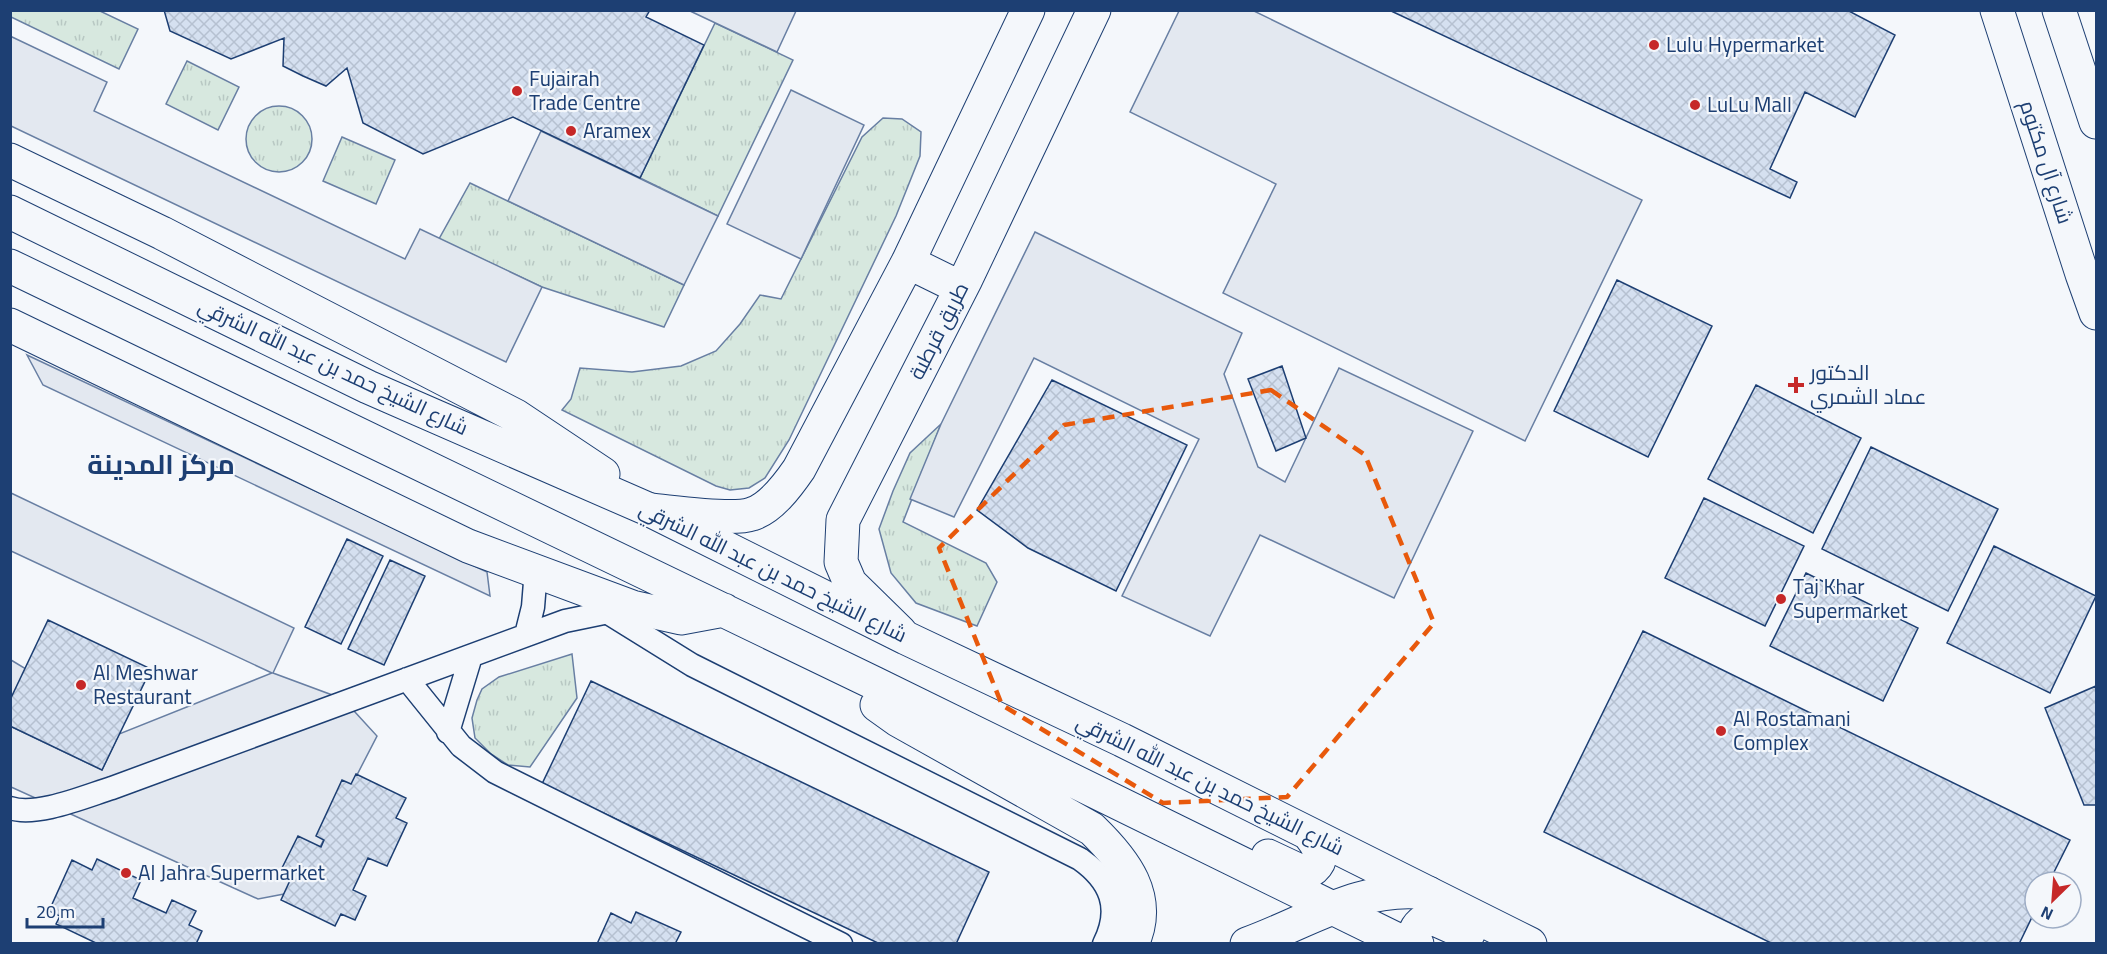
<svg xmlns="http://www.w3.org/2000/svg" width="2107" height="954" font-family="Georgia,Cairo,serif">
  <defs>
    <pattern id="grass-tufts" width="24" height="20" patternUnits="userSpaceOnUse" patternTransform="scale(1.5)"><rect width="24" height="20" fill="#d7e8df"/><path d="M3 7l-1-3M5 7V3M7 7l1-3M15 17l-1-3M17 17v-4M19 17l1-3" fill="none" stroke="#b8c8c3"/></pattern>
    <pattern id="building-cross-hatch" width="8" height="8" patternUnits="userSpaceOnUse" patternTransform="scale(1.5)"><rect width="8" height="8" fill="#d5e0f0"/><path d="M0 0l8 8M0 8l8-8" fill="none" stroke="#b6c1d1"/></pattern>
  </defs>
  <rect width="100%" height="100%" fill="#f4f7fb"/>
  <path fill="url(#grass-tufts)" stroke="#687fa3" stroke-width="1.5" d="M10,11H100L138,29L119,69L11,17Z
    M715,23L793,60L718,216L640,178Z
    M187,61L239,87L218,130L166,104Z
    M246 139a33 33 0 1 1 66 0a33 33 0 1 1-66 0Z
    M883,118L902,119L921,132L920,156L896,216L789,440L765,478L749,488L730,490L716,486L562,410L571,399L580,368L632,372L681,366L716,351L740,324L760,295L781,299L862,137Z
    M342,137L395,160L376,204L323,181Z
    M470,183L684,285L664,327L542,287L439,239Z
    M941,424L903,522L986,563L997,582L977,626L916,603L891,573L879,529L893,491L910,453Z
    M572,654L577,698L530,767L508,765L491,754L475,738L472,718L477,700L482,689L499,677Z"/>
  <path fill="#e3e8f0" stroke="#687fa3" stroke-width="1.5" d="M690,11H796L777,52Z
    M1179,11H1254L1642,200L1525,441L1223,293L1276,184L1130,112Z
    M10,36L107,82L94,111L405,259L420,229L542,287L506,362L11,126Z
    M791,90L864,125L801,259L727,224Z
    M541,131L718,216L684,285L508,201Z
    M1035,232L1242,333L1224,374L1258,467L1285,482L1339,368L1473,431L1394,598L1260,535L1210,636L1122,596L1199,439L1034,358L954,517L910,499L941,424Z
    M27,355L487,572L490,596L43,385Z
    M11,493L294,628L273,673L343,699L377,736L302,882L284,894L258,899L11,787L10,726L102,770L119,734L272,673L11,551Z
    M11,660L26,669L11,700Z"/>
  <path fill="url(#building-cross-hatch)" stroke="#1d3f73" stroke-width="1.5" d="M164,10H650L646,17L704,45L640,178L513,117L423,154L363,123L347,68L326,86L303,76L283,66L284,38L231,59L170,31Z
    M1389,10H1847L1895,35L1855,117L1805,92L1770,169L1797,182L1790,198Z
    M1617,280L1712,326L1648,457L1554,411Z
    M1282,366L1306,438L1276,451L1248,379Z
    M1052,380L1187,445L1116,591L1028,548L977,510Z
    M1756,385L1861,438L1813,533L1708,479Z
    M1871,447L1998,509L1948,611L1822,549Z
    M1704,498L1804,546L1765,626L1665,578Z
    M347,539L383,556L341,644L305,627Z
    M1994,546L2096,596L2050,693L1947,643Z
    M390,560L425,576L384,665L348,649Z
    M1806,573L1918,628L1883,701L1770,646Z
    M48,620L151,669L102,770L10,726V700Z
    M1643,631L2070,840L2049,882H2035V911L2019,944H1773L1544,832Z
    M591,681L989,872L956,944H880L542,784Z
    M2096,686V805H2084L2045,708Z
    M356,774L406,798L396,818L407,823L387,866L368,858L353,890L366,896L355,920L341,914L335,926L281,900L292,876L281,870L298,836L321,847L324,840L316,836L342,780L351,784Z
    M97,859L141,880L133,898L166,913L172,900L196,911L189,925L202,931L196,944H98L56,924L60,916L49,911L72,860L92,870Z
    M636,912L681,932L675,944H597L611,913L631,923Z"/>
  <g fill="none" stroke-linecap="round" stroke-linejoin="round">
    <defs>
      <path id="street" d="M605,611L692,665L1080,859C1111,881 1122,908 1104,944
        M526,635L533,607L536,570
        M407,679L461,746L495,772L841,944
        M448,732L471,656
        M10,808C37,817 86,796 112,788L565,621L628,608"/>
      <path id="secondary" d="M1997,10L2082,274L2096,313
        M2059,10L2096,122
        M908,262L961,288
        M650,510C673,512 732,521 752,514C771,508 788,485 799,469L908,262L1028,10
        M900,632L850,583L841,562L843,520L966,279L1094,10
        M1247,944C1308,922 1361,884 1428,893"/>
      <path id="highway" d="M10,160L162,233L479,397L516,416L603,474
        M10,212L368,387L650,510L906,638L1122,740L1530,944
        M10,266L874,683L1406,944
        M10,325L468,546L632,607L681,618L724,610
        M877,705L898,720L1092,829C1124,860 1154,897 1132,944
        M1268,856L1300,871L1313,869C1326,857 1318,845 1308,833
        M1417,944C1411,931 1419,923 1430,917L1468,934"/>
    </defs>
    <use href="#street" stroke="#1d3f73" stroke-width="25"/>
    <use href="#secondary" stroke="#1d3f73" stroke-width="35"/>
    <use href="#highway" stroke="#1d3f73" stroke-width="35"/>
    <use href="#street" stroke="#f4f7fb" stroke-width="22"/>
    <use href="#secondary" stroke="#f4f7fb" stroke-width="33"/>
    <use href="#highway" stroke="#f4f7fb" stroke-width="33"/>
  </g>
  <path fill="none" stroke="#e8590c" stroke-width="4.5" stroke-dasharray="12 8" stroke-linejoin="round" d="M1271,390L1365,455L1434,623L1287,797L1163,803L1002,705L939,548L1064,425Z"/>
  <g fill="#c62828" stroke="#f4f7fb" stroke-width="2">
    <circle cx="1654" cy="45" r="6"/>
    <circle cx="517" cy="91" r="6"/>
    <circle cx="1695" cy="105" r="6"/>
    <circle cx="571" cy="131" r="6"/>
    <path d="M1793 376h6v6h6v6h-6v6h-6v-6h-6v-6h6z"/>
    <circle cx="1781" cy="599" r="6"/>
    <circle cx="81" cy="685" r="6"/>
    <circle cx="1721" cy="731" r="6"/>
    <circle cx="126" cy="873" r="6"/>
  </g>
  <g text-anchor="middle" stroke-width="4.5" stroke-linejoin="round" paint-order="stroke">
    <g font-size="21" fill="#1d3f73" stroke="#f4f7fb" text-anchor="start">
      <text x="1666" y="52">Lulu Hypermarket</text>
      <text x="529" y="86">Fujairah<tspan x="529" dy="24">Trade Centre</tspan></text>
      <text x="1707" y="112">LuLu Mall</text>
      <text x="583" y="138">Aramex</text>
      <text x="1810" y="380">الدكتور<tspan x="1810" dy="24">عماد الشمري</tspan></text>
      <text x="1793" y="594">Taj Khar<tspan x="1793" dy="24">Supermarket</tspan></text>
      <text x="93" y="680">Al Meshwar<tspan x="93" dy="24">Restaurant</tspan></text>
      <text x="1733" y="726">Al Rostamani<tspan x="1733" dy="24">Complex</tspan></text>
      <text x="138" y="880">Al Jahra Supermarket</text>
    </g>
    <g font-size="21" fill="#1d3f73" stroke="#f4f7fb">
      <text transform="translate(2046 162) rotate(72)" y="7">شارع آل مكتوم</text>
      <text transform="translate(939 331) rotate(-63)" y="7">طريق قرطبة</text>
      <text transform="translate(333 367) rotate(25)" y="7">شارع الشيخ حمد بن عبد الله الشرقي</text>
      <text transform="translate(773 572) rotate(26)" y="7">شارع الشيخ حمد بن عبد الله الشرقي</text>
      <text transform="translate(1210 785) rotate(26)" y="7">شارع الشيخ حمد بن عبد الله الشرقي</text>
    </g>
    <g font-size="27" font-weight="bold" fill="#1d3f73" stroke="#f4f7fb">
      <text x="161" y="474">مركز المدينة</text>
    </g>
  </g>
  <rect width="2107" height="954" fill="none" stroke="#1d3f73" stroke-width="24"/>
  <g transform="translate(2053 900) rotate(205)"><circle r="28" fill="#f4f7fb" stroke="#9eadc5" stroke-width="1.5"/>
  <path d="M0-4.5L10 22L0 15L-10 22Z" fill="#c62828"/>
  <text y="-9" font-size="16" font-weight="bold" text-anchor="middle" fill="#1d3f73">N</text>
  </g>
  <path d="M27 918v9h76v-9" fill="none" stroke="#1d3f73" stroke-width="3"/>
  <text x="36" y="918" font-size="18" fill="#1d3f73" stroke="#f4f7fb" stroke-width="4.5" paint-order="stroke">20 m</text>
</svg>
